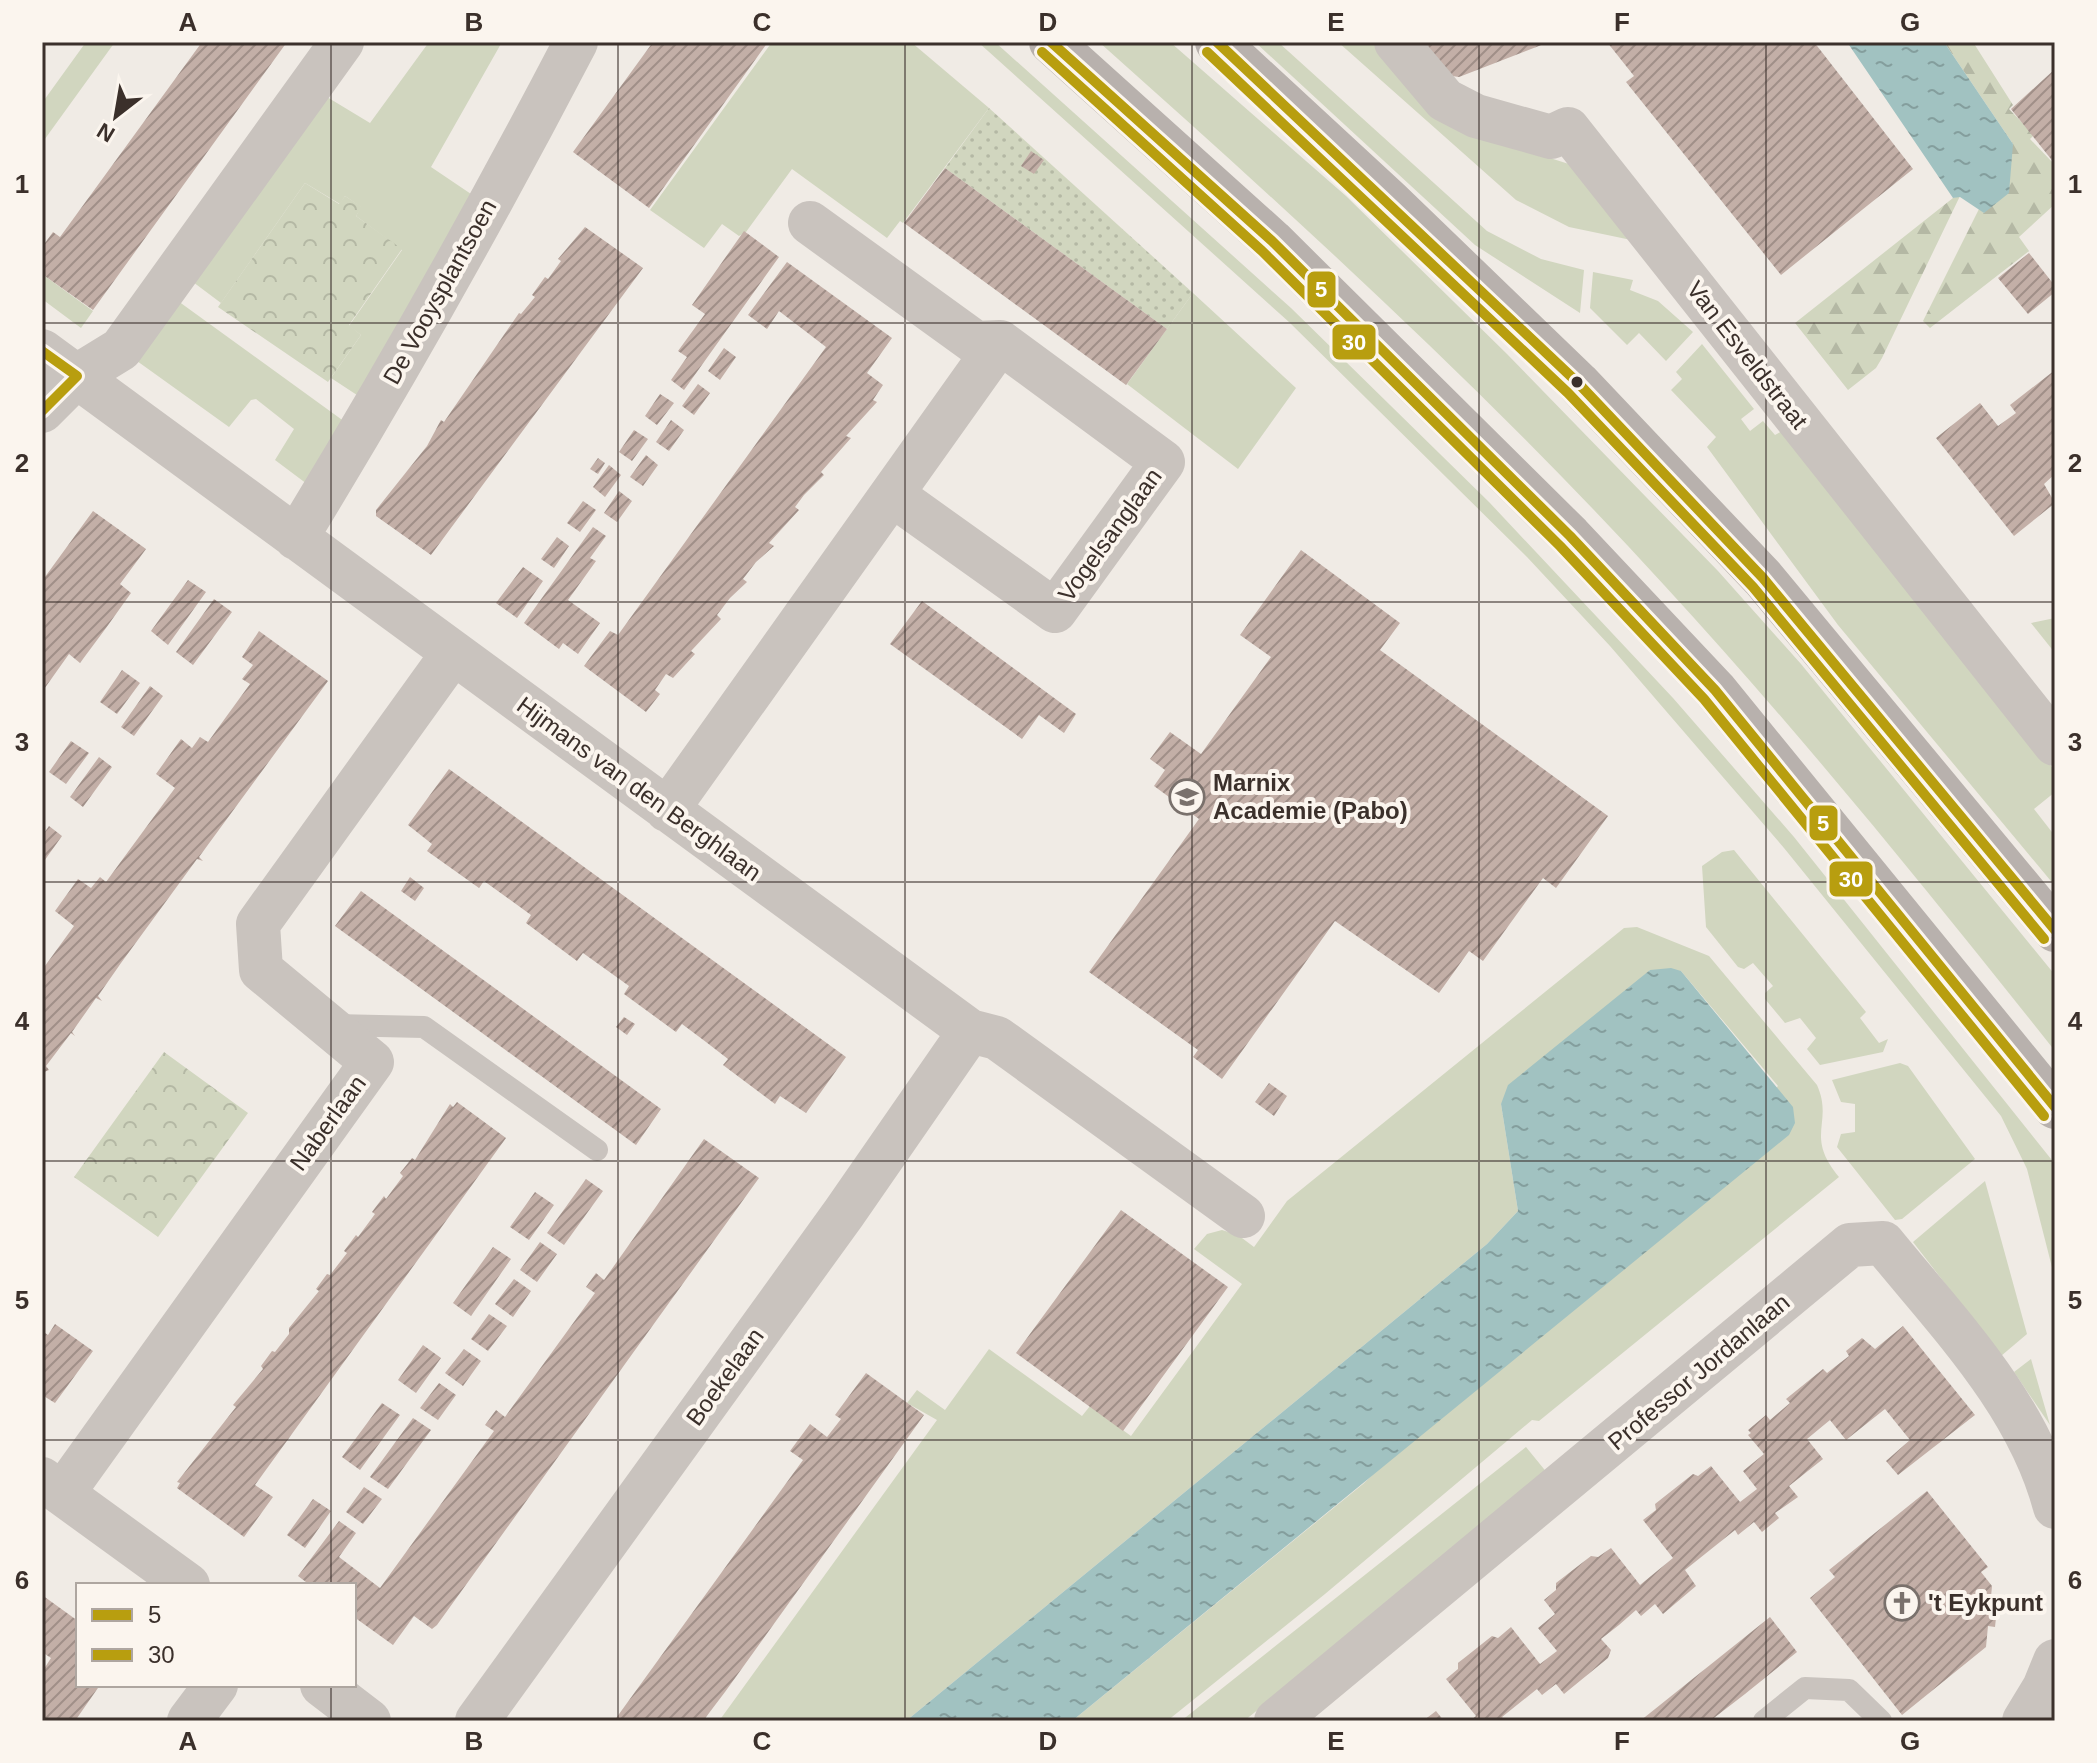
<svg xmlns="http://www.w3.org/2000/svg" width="2097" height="1763" font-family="Arial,sans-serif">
  <defs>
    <pattern id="forest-firs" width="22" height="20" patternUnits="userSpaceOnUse" patternTransform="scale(2)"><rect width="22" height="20" fill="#d1d6bf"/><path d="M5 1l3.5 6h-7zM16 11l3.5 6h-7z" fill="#b4b8a4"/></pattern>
    <pattern id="park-crowns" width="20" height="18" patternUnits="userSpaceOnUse" patternTransform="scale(2)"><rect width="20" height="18" fill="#d1d6bf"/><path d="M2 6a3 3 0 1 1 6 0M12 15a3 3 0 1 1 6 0" fill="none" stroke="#b4b8a4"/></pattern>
    <pattern id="garden-dots" width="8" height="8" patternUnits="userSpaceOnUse" patternTransform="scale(2)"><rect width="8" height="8" fill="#d1d6bf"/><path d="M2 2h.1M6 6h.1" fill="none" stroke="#b4b8a4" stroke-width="1.8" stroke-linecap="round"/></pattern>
    <pattern id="water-ripples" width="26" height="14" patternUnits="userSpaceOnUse" patternTransform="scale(2)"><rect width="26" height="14" fill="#a1c2c1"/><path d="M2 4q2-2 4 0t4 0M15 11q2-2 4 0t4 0" fill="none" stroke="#849e9d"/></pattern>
    <pattern id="building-hatch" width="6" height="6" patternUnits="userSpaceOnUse" patternTransform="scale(2)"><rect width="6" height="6" fill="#c3afa7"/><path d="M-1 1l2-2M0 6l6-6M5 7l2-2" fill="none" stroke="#a08f88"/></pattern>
  </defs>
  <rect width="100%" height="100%" fill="#f0ebe5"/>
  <path fill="#d1d6bf" d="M86,42H115L42,143V103Z
    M429,42H502L431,167L471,194L360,397L331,378L361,335L349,326L402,250L356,216L361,207L345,196L340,204L305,183L221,303L193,282L327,97L370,123Z
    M772,42H911L989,108L903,223L900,221L887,238L792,169L746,232L739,236L722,224L704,248L650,210Z
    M978,42H995L1291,308L1489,502L1673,698L1794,837L2055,1164V1279L2027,1169L2001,1116L1784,848L1610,646L1527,557L1289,322Z
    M1099,42H1170L1346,196L1507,354L1718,571L1801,664L2055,975V1051C1929,892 1801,734 1664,585C1488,392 1293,215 1099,42Z
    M1255,42H1278L1487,231L1541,259L1584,270L1580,313L1475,245Z
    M1338,42H1382L1450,126L1572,165L1636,241L1569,227L1516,200Z
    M1593,272L1633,280L1630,290L1658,301L1693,332L1666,361L1639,333L1627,345L1590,308Z
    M42,274L93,311L81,328L42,299Z
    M1193,293L1296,388L1238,469L1127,384Z
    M178,301L345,422L307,484L275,460L294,429L256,399L251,400L229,427L137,361Z
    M1702,344L1754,409L1741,419L1750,431L1763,421L1775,435L1786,429L2055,771V792L2034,809L2055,836V886L1838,625L1707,447L1716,437L1671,390L1682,379L1676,372Z
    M2055,618V653L2031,623Z
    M1734,850L1866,1012L1860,1018L1879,1043L1888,1039L1883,1052L1820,1065L1807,1049L1816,1038L1800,1018L1785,1023L1765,999V993L1773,986L1753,963L1744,969L1738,967L1706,927L1702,866L1722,852Z
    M1637,927L1709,956L1817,1085C1834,1123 1804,1135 1839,1177L1539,1421L1532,1420L1325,1594L1167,1721H1072L1363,1484L1778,1086L1681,971L1650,970L1501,1104L1518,1211L1487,1244L906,1721H719L937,1420L907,1403L917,1390L945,1410L989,1349L1082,1416L1090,1406L1131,1436L1242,1284L1194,1249L1207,1234L1222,1230L1238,1235L1254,1247L1287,1201L1624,928Z
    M1900,1063L1908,1066L1975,1159L1902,1219L1895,1220L1837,1147L1841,1134L1855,1132V1104L1841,1102L1832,1080Z
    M1985,1181L2027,1334L2001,1356L1913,1242Z
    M2031,1359L2050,1425L2014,1372Z
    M1526,1447L1548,1474L1244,1721H1181Z"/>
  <path fill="url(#forest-firs)" d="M1944,42H1973L2013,105L2009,109L2034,135L2030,139L2055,165V204L2019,237L2029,251L1930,328L1923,321L1980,207L1984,213L2013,144Z
    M1960,196L1882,358L1876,368L1848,390L1795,323L1953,198Z"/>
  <path fill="url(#park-crowns)" d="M305,183L339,204L345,196L362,207L356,216L402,249L349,325L361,335L328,382L218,307Z
    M164,1052L248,1113L158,1237L74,1177Z"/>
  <path fill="url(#garden-dots)" d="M989,108L1193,293L1167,329L945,168Z"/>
  <path fill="url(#water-ripples)" d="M1847,42H1944L2013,144L2009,193L1984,213L1960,197L1953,198Z
    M1671,968L1681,971L1793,1107L1795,1123L1789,1135L1072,1721H906L1487,1244L1518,1211L1501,1104L1508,1085L1650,970Z"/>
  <path fill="url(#building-hatch)" d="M202,42H287L93,310L42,274V247L53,232L60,237Z
    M653,42H768L649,208L573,152Z
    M1423,42H1542L1544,44L1459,77L1452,76Z
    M1607,42H1814L1913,169L1781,275L1626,82L1634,76Z
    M2055,69V164L2011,109Z
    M1031,151L1044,160L1034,174L1021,166Z
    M945,168L1167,329L1126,385L904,223Z
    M585,227L643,268L431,555L376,516V510L427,446L441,420L444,422L519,313L521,314L535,297L532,295L545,277L548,279L561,261L558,259Z
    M744,231L779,257L684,390L671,380L687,357L678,351L705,314L692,305Z
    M2029,253L2055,286V292L2028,314L1998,278Z
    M787,262L892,338L867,373L883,385L873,400L877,402L846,436L851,438L821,472L824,475L804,495L795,507L799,510L769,543L774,546L756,562L743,579L747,582L730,598L717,615L721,619L691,651L695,654L673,678L666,674L655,690L660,694L646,712L584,666L610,631L618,635L826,347L779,311L767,329L748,315Z
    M724,348L736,357L720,380L708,371Z
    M2055,370V474L2044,484L2055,503L2014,536L1936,438L1980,403L1998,426L2016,413L2010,405Z
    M698,384L710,393L694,415L682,406Z
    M660,394L674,403L657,425L645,416Z
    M671,420L684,430L669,451L656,442Z
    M634,430L648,439L632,461L619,452Z
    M646,455L658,465L643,486L630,477Z
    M598,458L605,463L598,474L590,469Z
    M609,465L621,475L605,497L593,487Z
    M619,491L632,501L617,522L604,513Z
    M583,501L596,510L580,532L567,523Z
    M93,511L146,549L120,584L131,593L106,628L80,663L69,654L42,692V581Z
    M593,527L606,536L590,558L596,561L568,600L600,623L578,654L563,643L559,649L524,623Z
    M557,537L569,546L554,568L541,559Z
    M1301,550L1400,623L1380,650L1608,816L1556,888L1543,878L1483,961L1469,951L1439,993L1335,921L1222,1079L1193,1057L1198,1050L1089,972L1199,819L1154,786L1165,770L1150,759L1170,732L1201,754L1271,657L1240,635Z
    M523,567L543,581L517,618L496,603Z
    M188,580L206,592L168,645L151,631Z
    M214,599L232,612L193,665L176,652Z
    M922,601L1076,714L1064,733L1039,715L1022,739L890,644Z
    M259,631L328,681L199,857L203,861L197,859L121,963L98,996L102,1001L96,998L72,1032L75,1036L71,1033L46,1066L49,1070L42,1073V970L74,926L55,911L78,879L91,888L100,877L106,882L125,856L175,788L156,774L181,739L192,748L200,737L208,742L226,717L250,684L242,679L253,665L242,657Z
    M122,670L140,683L117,714L100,702Z
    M150,686L163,696L134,736L121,727Z
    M71,741L89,753L66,784L49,772Z
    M99,757L112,767L83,807L70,797Z
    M449,769L846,1057L806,1113L780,1096L775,1104L723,1065L728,1059L706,1042L682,1024L676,1032L624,994L629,986L583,953L577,961L526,923L531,915L484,881L479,888L427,851L432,844L408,825Z
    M49,826L62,836L42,864V836Z
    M410,877L424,888L415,901L401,891Z
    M361,891L661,1109L636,1145L335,926Z
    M624,1017L635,1024L627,1035L616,1027Z
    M1269,1083L1287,1096L1274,1116L1255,1102Z
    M457,1102L506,1138L255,1485L273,1497L244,1537L177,1488L180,1483L177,1482L236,1407L233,1405L263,1369L261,1366L272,1351L275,1352L289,1334V1328L319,1291L316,1289L327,1274L330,1275L347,1253L344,1251L356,1235L358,1237L375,1214L372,1212L384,1196L386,1199L403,1176L400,1173L412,1158L415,1160L450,1104L453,1107Z
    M704,1139L759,1178L437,1625L432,1629L414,1616L393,1645L354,1617V1585H310L298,1576L339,1521L356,1533L339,1557L380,1588L494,1431L485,1425L496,1410L505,1417L595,1293L586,1287L596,1273L604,1280Z
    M586,1179L603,1191L564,1245L547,1233Z
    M535,1192L554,1205L529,1240L510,1227Z
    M1121,1210L1228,1287L1123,1431L1016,1353Z
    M540,1242L557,1254L537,1282L520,1270Z
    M493,1247L511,1259L471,1316L453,1303Z
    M514,1279L531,1291L513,1317L495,1304Z
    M489,1314L507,1326L488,1351L471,1339Z
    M55,1324L93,1351L55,1403L42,1395V1331L48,1335Z
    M1903,1326L1975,1415L1898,1475L1886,1461L1910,1440L1885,1409L1846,1440L1830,1420L1807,1439L1823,1459L1789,1486L1798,1497L1775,1513L1779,1518L1762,1532L1754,1522L1738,1535L1735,1530L1685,1570L1696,1586L1663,1614L1655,1604L1641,1616L1636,1610L1619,1625L1601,1639L1611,1650L1608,1658L1564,1694L1556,1684L1542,1695L1537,1689L1502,1717L1505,1721H1470L1476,1716L1446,1679L1458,1669V1663L1492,1636L1498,1638L1511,1627L1540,1664L1557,1651L1538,1628L1555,1614L1544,1600L1556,1590V1583L1591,1556L1598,1557L1611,1548L1640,1585L1673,1558L1643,1520L1656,1510L1655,1504L1693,1474L1698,1476L1711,1466L1740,1502L1757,1489L1743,1471L1764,1454L1748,1435L1751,1433L1748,1430L1766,1415L1770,1420L1790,1403L1786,1399L1823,1369L1827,1373L1836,1366L1849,1356L1846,1351L1862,1338L1875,1349Z
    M423,1345L441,1358L416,1393L398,1380Z
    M464,1349L481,1361L463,1386L445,1373Z
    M866,1373L924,1415L725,1692L703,1721H614L803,1460L790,1451L810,1424L827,1437L841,1419L835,1415Z
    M439,1383L456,1395L438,1420L420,1408Z
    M382,1403L400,1415L360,1470L342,1457Z
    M413,1418L431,1430L388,1489L370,1477Z
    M364,1487L382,1499L363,1524L346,1512Z
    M1927,1491L1988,1567L1981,1572L1992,1586L1990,1608L1997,1609L1995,1627L1988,1626L1986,1647L1902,1715L1810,1598L1835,1577L1829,1570Z
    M313,1499L331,1511L305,1548L287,1535Z
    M42,1595L78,1621V1685H100L75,1721H42V1672L51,1658L42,1652Z
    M1770,1617L1797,1652L1745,1694L1710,1721H1640Z
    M1436,1711L1444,1721H1423Z"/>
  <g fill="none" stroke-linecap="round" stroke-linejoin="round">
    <path stroke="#c9c3be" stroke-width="22" d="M334,1025L424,1027L597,1150
      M1764,1721L1805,1688L1849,1690L1881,1721"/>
    <path stroke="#c9c3be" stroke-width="44" d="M1396,42L1445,100L1476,116L1551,137L1568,129L2055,744
      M810,223L976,343L1000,342L1163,462L1055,611L894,496
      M42,351L970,1031L997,1038L1243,1216
      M42,411L77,376L121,349L342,42
      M296,538C395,376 488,211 576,42
      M667,810L1000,342
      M42,1479L188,1585
      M63,1493L372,1062L261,970L258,924L453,653
      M322,1685L369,1721
      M189,1721L216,1685
      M477,1721L844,1213L970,1031
      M1276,1721L1850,1245L1883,1243C1949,1324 2028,1404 2055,1507
      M2024,1721L2044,1688L2055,1661"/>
    <path stroke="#b8b1ad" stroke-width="44" d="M1051,42L1272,241L1570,536L1715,690L2055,1107
      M1217,42L1389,201L1578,383L1763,578L2055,930"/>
    <defs>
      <path id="bus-1" d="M1051,42L1272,241L1570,536L1715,690L2055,1107
        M1217,42L1578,383L1763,578L2055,930
        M42,351L77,376L42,411"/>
      <path id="bus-2" d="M1042,52L1262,251L1560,546L1704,699L2044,1116
        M1207,52L1568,393L1753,587L2044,939"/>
    </defs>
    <use href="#bus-1" stroke="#fbf5ee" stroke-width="16"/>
    <use href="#bus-2" stroke="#fbf5ee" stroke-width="16"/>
    <use href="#bus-1" stroke="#b89e0f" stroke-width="10"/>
    <use href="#bus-2" stroke="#b89e0f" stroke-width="10"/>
  </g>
  <path fill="none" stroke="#3b302b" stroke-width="2" stroke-opacity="0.55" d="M331,42V1585M618,42V1721M905,42V1721M1192,42V1721M1479,42V1721M1766,42V1721M42,323H2055M42,602H2055M42,882H2055M42,1161H2055M42,1440H2055M331,1685V1721"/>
  <defs>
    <symbol id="university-ring" viewBox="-11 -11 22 22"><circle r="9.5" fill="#fbf5ee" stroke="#7a716c" stroke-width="1.5"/><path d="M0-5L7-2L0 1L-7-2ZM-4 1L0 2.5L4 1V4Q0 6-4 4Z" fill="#7a716c"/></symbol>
    <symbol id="church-ring" viewBox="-11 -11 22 22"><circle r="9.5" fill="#fbf5ee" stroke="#7a716c" stroke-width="1.5"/><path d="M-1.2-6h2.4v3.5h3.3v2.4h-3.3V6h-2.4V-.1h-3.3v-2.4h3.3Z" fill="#7a716c"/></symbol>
  </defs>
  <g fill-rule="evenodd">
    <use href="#university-ring" x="1167" y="777" width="40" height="40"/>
    <use href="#church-ring" x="1882" y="1583" width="40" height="40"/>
  </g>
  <circle fill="#3b302b" stroke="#fbf5ee" stroke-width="3" cx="1577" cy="382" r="7"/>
  <g text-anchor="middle" stroke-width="8" stroke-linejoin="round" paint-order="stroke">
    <g font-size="24" fill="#3b302b" stroke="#fbf5ee">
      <text transform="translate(440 292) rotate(-61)" y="8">De Vooysplantsoen</text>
      <text transform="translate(1747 355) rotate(52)" y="8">Van Esveldstraat</text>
      <text transform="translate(1110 535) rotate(-54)" y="8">Vogelsanglaan</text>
      <text transform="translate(639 789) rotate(36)" y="8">Hijmans van den Berghlaan</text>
      <text transform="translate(328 1123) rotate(-54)" y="8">Naberlaan</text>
      <text transform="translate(1699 1372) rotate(-40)" y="8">Professor Jordanlaan</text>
      <text transform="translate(725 1377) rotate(-54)" y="8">Boekelaan</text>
    </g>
    <g font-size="24" font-weight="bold" fill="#3b302b" stroke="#fbf5ee" text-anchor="start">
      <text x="1213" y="791">Marnix<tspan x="1213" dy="28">Academie (Pabo)</tspan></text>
      <text x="1928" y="1611">'t Eykpunt</text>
    </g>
  </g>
  <g stroke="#fbf5ee" stroke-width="3">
    <rect x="1306" y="270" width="31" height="39" rx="8" fill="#b89e0f"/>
    <rect x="1331" y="323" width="46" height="38" rx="8" fill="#b89e0f"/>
    <rect x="1808" y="804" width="31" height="38" rx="8" fill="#b89e0f"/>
    <rect x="1828" y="860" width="46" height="38" rx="8" fill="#b89e0f"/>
  </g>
  <g font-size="22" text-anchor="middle" font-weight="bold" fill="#fff">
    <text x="1321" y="297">5</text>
    <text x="1354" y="350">30</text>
    <text x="1823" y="831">5</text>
    <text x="1851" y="887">30</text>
  </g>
  <rect width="2097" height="1763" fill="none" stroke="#fbf5ee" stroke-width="88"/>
  <rect x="76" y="1583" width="280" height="104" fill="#fbf5ee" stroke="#aea6a0" stroke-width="2"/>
  <rect x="92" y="1609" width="40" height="12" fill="#b89e0f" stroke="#aea6a0" stroke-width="2"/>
  <text x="148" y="1623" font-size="24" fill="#3b302b">5</text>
  <rect x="92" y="1649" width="40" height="12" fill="#b89e0f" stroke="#aea6a0" stroke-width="2"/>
  <text x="148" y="1663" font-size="24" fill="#3b302b">30</text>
  <g transform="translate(116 116) rotate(211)" stroke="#fbf5ee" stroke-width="6" paint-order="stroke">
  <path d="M0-6L14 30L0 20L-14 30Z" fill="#3b302b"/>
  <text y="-12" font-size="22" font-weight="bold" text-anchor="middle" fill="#3b302b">N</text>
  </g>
  <rect x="44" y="44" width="2009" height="1675" fill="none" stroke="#3b302b" stroke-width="3"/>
  <g font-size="26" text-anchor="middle" font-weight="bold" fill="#3b302b">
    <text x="188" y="31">A</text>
    <text x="474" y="31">B</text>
    <text x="762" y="31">C</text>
    <text x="1048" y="31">D</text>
    <text x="1336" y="31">E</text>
    <text x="1622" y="31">F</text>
    <text x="1910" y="31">G</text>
    <text x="22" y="193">1</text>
    <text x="2075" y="193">1</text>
    <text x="22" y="472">2</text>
    <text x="2075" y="472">2</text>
    <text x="22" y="751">3</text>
    <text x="2075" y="751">3</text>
    <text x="22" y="1030">4</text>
    <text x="2075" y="1030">4</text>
    <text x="22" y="1309">5</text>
    <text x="2075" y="1309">5</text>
    <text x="22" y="1589">6</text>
    <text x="2075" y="1589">6</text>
    <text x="188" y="1750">A</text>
    <text x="474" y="1750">B</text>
    <text x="762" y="1750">C</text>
    <text x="1048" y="1750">D</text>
    <text x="1336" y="1750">E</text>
    <text x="1622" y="1750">F</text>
    <text x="1910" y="1750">G</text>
  </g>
</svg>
